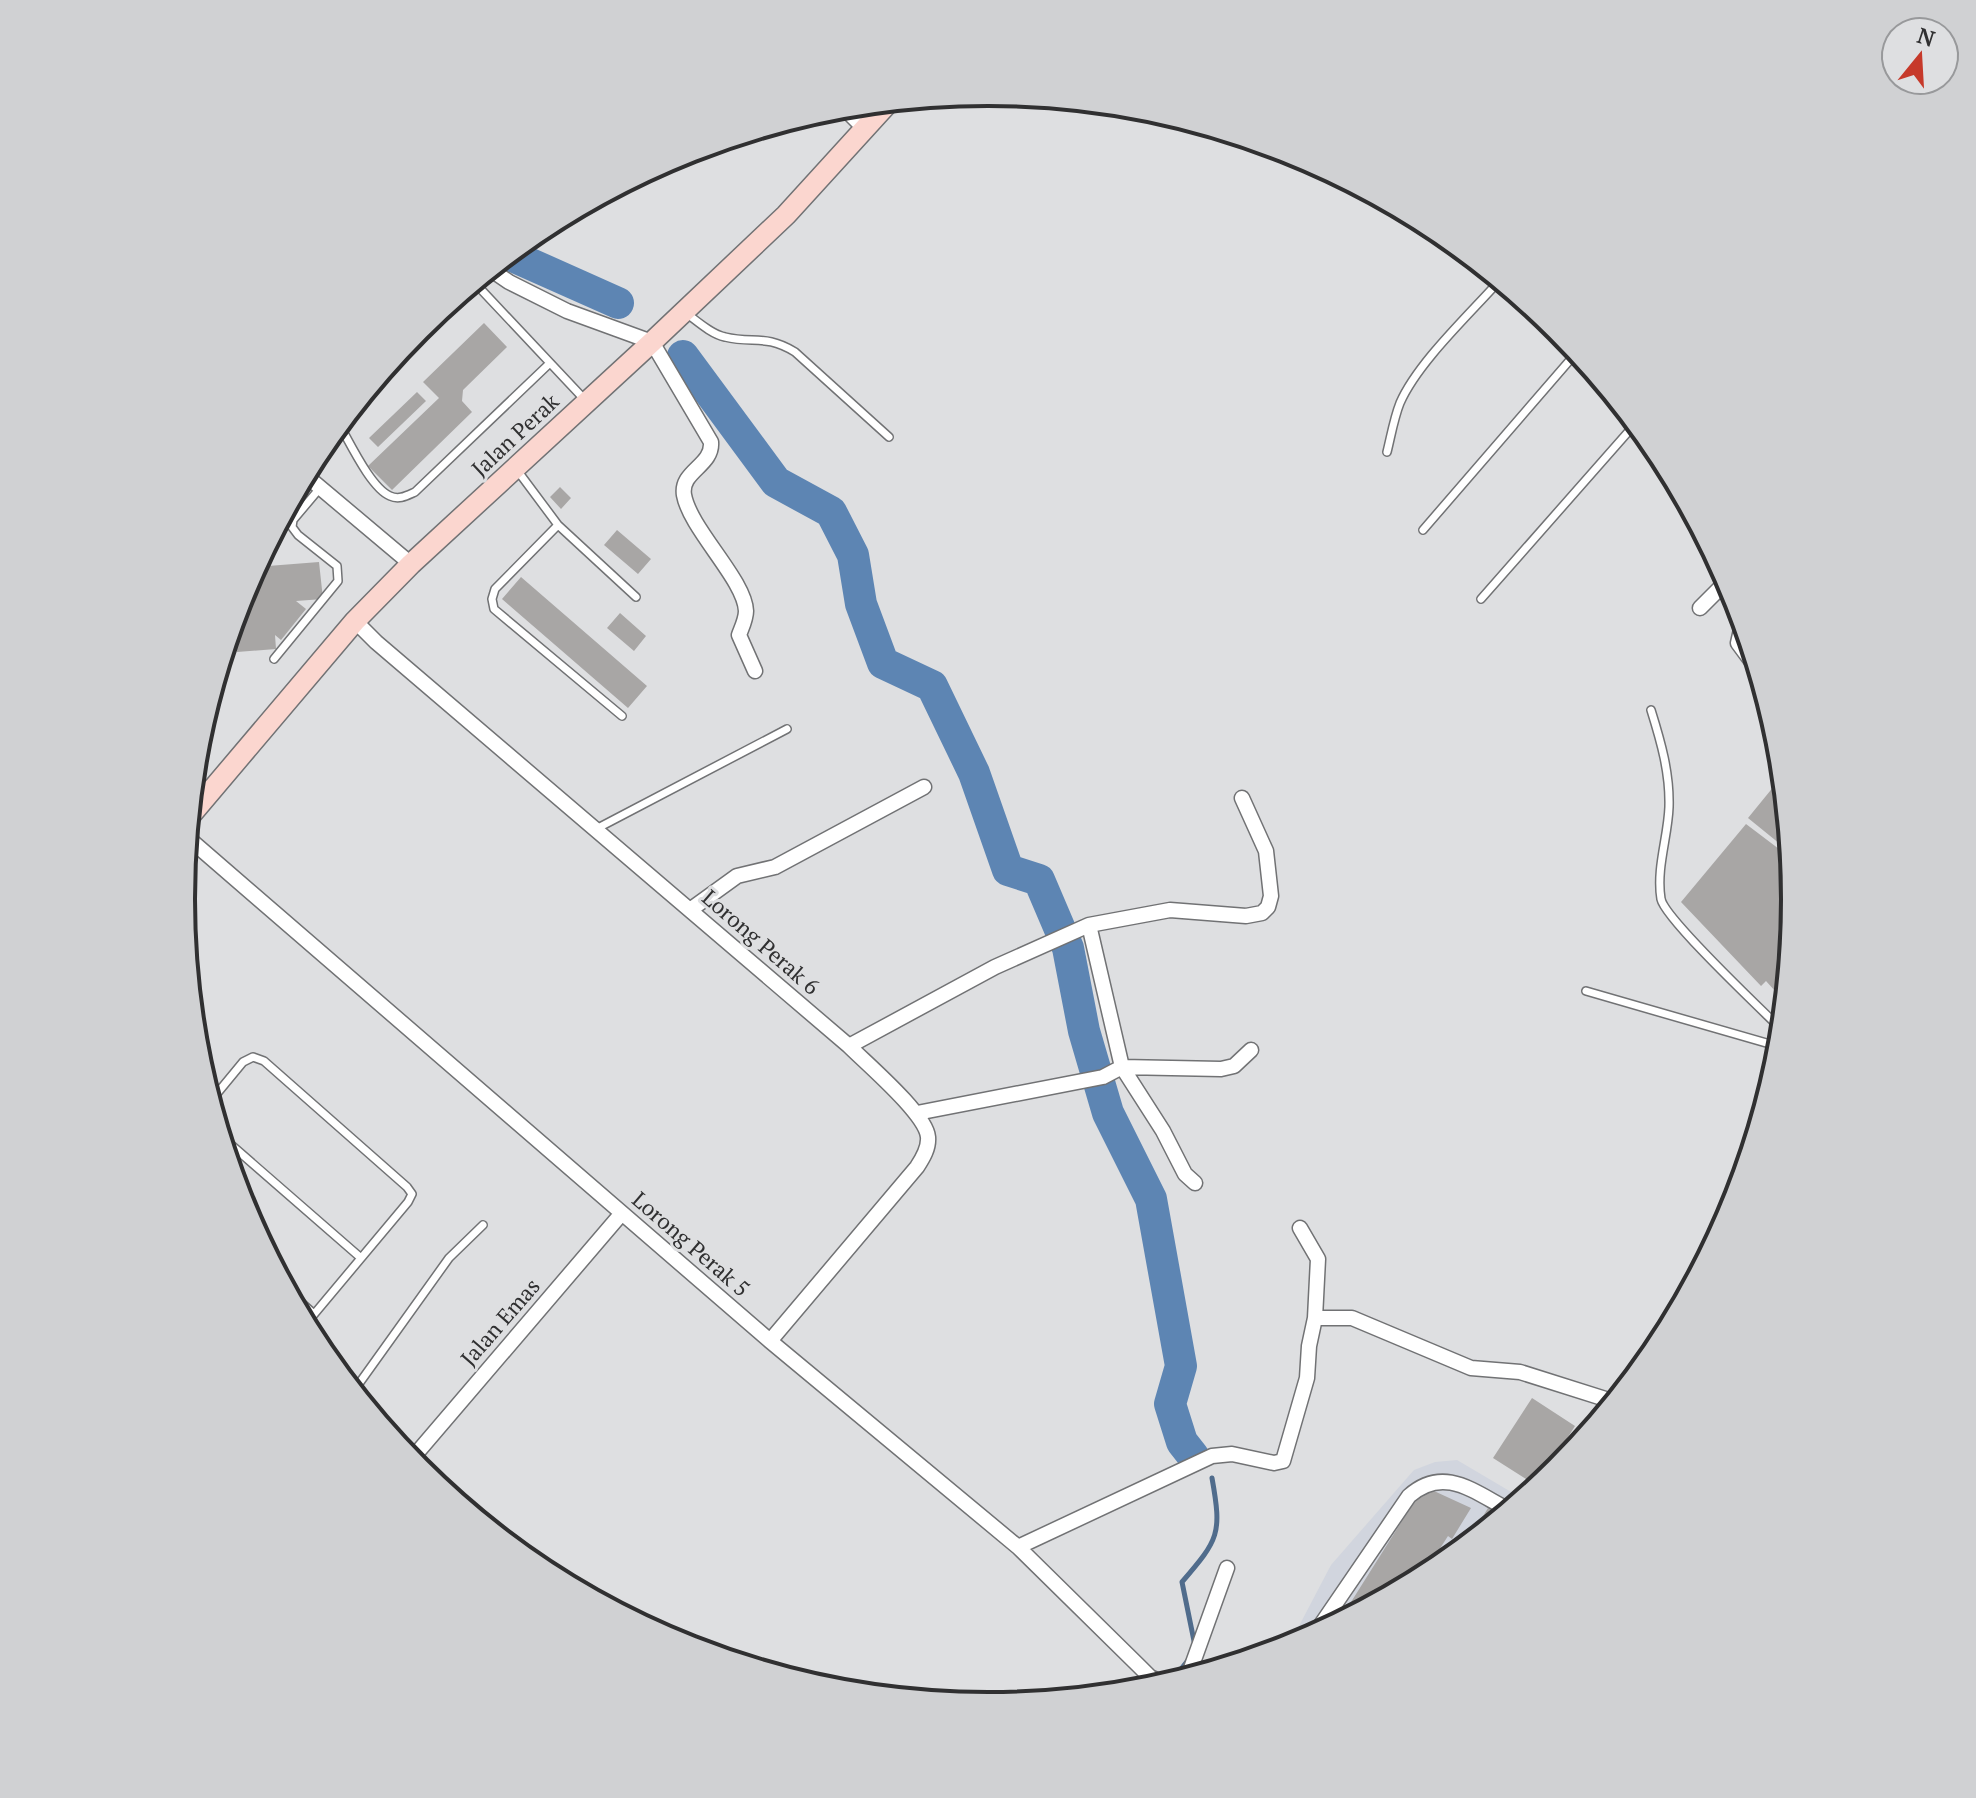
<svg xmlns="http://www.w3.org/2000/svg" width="1976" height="1798" font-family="'PT Serif',serif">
  <rect width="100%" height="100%" fill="#dedfe1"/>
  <path fill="#d1d5de" d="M1457,1460L1523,1499L1436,1570L1288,1647L1331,1565L1414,1470L1435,1462Z"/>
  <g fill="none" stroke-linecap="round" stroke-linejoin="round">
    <path stroke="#506c8c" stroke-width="5" d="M1194,1641L1182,1582C1219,1539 1222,1534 1212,1478
      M1170,1683L1189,1659"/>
    <path stroke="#5d85b3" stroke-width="32" d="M508,254L618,303
      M683,356L776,482L831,512L853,555L861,604L883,663L932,686L974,773L1008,870L1039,880L1068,948L1084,1031L1108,1113L1151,1199L1181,1366L1170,1404L1182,1442L1193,1456"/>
  </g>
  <path fill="#a8a6a5" d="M484,323L507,347L463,390L462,401L472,412L392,490L368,466L439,398L423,382Z
    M417,392L426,401L378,447L369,438Z
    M560,487L571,498L561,509L550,497Z
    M617,530L651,559L638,574L604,545Z
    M262,554H267L268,566L319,562L323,599L296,601L306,609L281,640L275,635L276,649L237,652L234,618L243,590Z
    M521,577L647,686L628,708L502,599Z
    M620,613L646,636L634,651L607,628Z
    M1783,775L1790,852L1748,818Z
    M1746,824L1791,858L1795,899L1785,1002L1766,981L1761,986L1681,902Z
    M1532,1398L1575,1426L1537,1486L1493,1458Z
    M1434,1491L1471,1508L1452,1539L1448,1536L1421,1578L1344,1619L1341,1618L1417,1497Z
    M1488,1508L1502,1516L1465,1546Z"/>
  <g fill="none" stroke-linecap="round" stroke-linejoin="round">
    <defs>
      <path id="lane" d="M474,282L585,400
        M686,313C697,321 711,334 725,337C754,344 765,334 795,352L889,437
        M339,424C350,443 371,488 390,496C399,500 406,496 415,492L550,363
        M1387,452C1391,436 1394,418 1400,403C1418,362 1470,314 1500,280
        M517,470L558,525L495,589L492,599L494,609L622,716
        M558,525L636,597
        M1423,530L1570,360L1581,356
        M1481,599L1636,423
        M274,659L338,581L337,566L298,535L292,527L293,520L320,488
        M1651,710C1661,742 1670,773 1669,807C1668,837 1656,868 1661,899C1665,919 1762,1010 1782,1030
        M596,829L787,729
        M1586,991L1780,1047
        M210,1102L243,1062L253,1057L264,1061L407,1187L412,1194L408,1202L305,1325
        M221,1136L361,1258
        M286,1289L314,1314
        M353,1392L449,1258L483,1225"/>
      <path id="street" d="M842,106L864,128
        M490,269L509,282L567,311L652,342L711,442C713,466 680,471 684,495C690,529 745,580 746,611C746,619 742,627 739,635L755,671
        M304,474L411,564
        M1700,608L1728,580
        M355,621L376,642L849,1046C867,1064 926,1114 928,1137C929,1148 923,1158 917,1167L770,1341
        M1743,621L1738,643L1758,670
        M187,837L770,1341L1018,1547L1139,1666L1150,1677L1165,1684
        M690,910L737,876L775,867L924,787
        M1089,925L1122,1067L1163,1131L1185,1174L1195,1183
        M849,1046L995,967L1089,925L1170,910L1246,916L1262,913L1268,907L1271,896L1266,851L1242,798
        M917,1113L1103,1077L1122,1067L1221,1069L1234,1066L1251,1050
        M1300,1228L1318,1259L1315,1318
        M410,1461L622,1213
        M413,1465L540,1570
        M1018,1547L1212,1456L1232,1454L1274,1463L1283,1461L1307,1378L1309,1346L1315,1318H1352L1471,1368L1520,1372L1615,1402
        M1314,1635L1409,1496C1444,1465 1474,1492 1509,1510
        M1183,1679L1190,1671L1227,1568"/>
      <path id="secondary" d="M189,817L355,621L411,564L652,342L786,215L889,102"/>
    </defs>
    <use href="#lane" stroke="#717274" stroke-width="10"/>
    <use href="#street" stroke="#717274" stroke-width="17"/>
    <use href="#secondary" stroke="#717274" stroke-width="23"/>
    <use href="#lane" stroke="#fff" stroke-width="7"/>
    <use href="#street" stroke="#fff" stroke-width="14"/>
    <use href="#secondary" stroke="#fbd6cf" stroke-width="20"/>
  </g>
  <g text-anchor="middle" stroke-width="6" stroke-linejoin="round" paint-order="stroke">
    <g font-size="22" fill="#303031" stroke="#dedfe1">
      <text transform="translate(515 435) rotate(-43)" y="8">Jalan Perak</text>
      <text transform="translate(761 942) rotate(41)" y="8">Lorong Perak 6</text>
      <text transform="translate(691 1244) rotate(41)" y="8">Lorong Perak 5</text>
      <text transform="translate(500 1322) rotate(-49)" y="8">Jalan Emas</text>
    </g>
  </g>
  <path d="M0 0H1976V1798H0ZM195 899a793 793 0 1 1 1586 0a793 793 0 1 1-1586 0Z" fill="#d0d1d3" fill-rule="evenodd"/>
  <path fill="none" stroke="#303031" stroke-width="4" d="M195 899a793 793 0 1 1 1586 0a793 793 0 1 1-1586 0Z"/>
  <g transform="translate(1920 56) rotate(18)"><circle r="38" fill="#dedfe1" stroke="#98999b" stroke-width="2"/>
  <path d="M0-6L14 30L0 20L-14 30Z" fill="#c6392a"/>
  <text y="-12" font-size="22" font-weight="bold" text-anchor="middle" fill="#303031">N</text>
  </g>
</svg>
